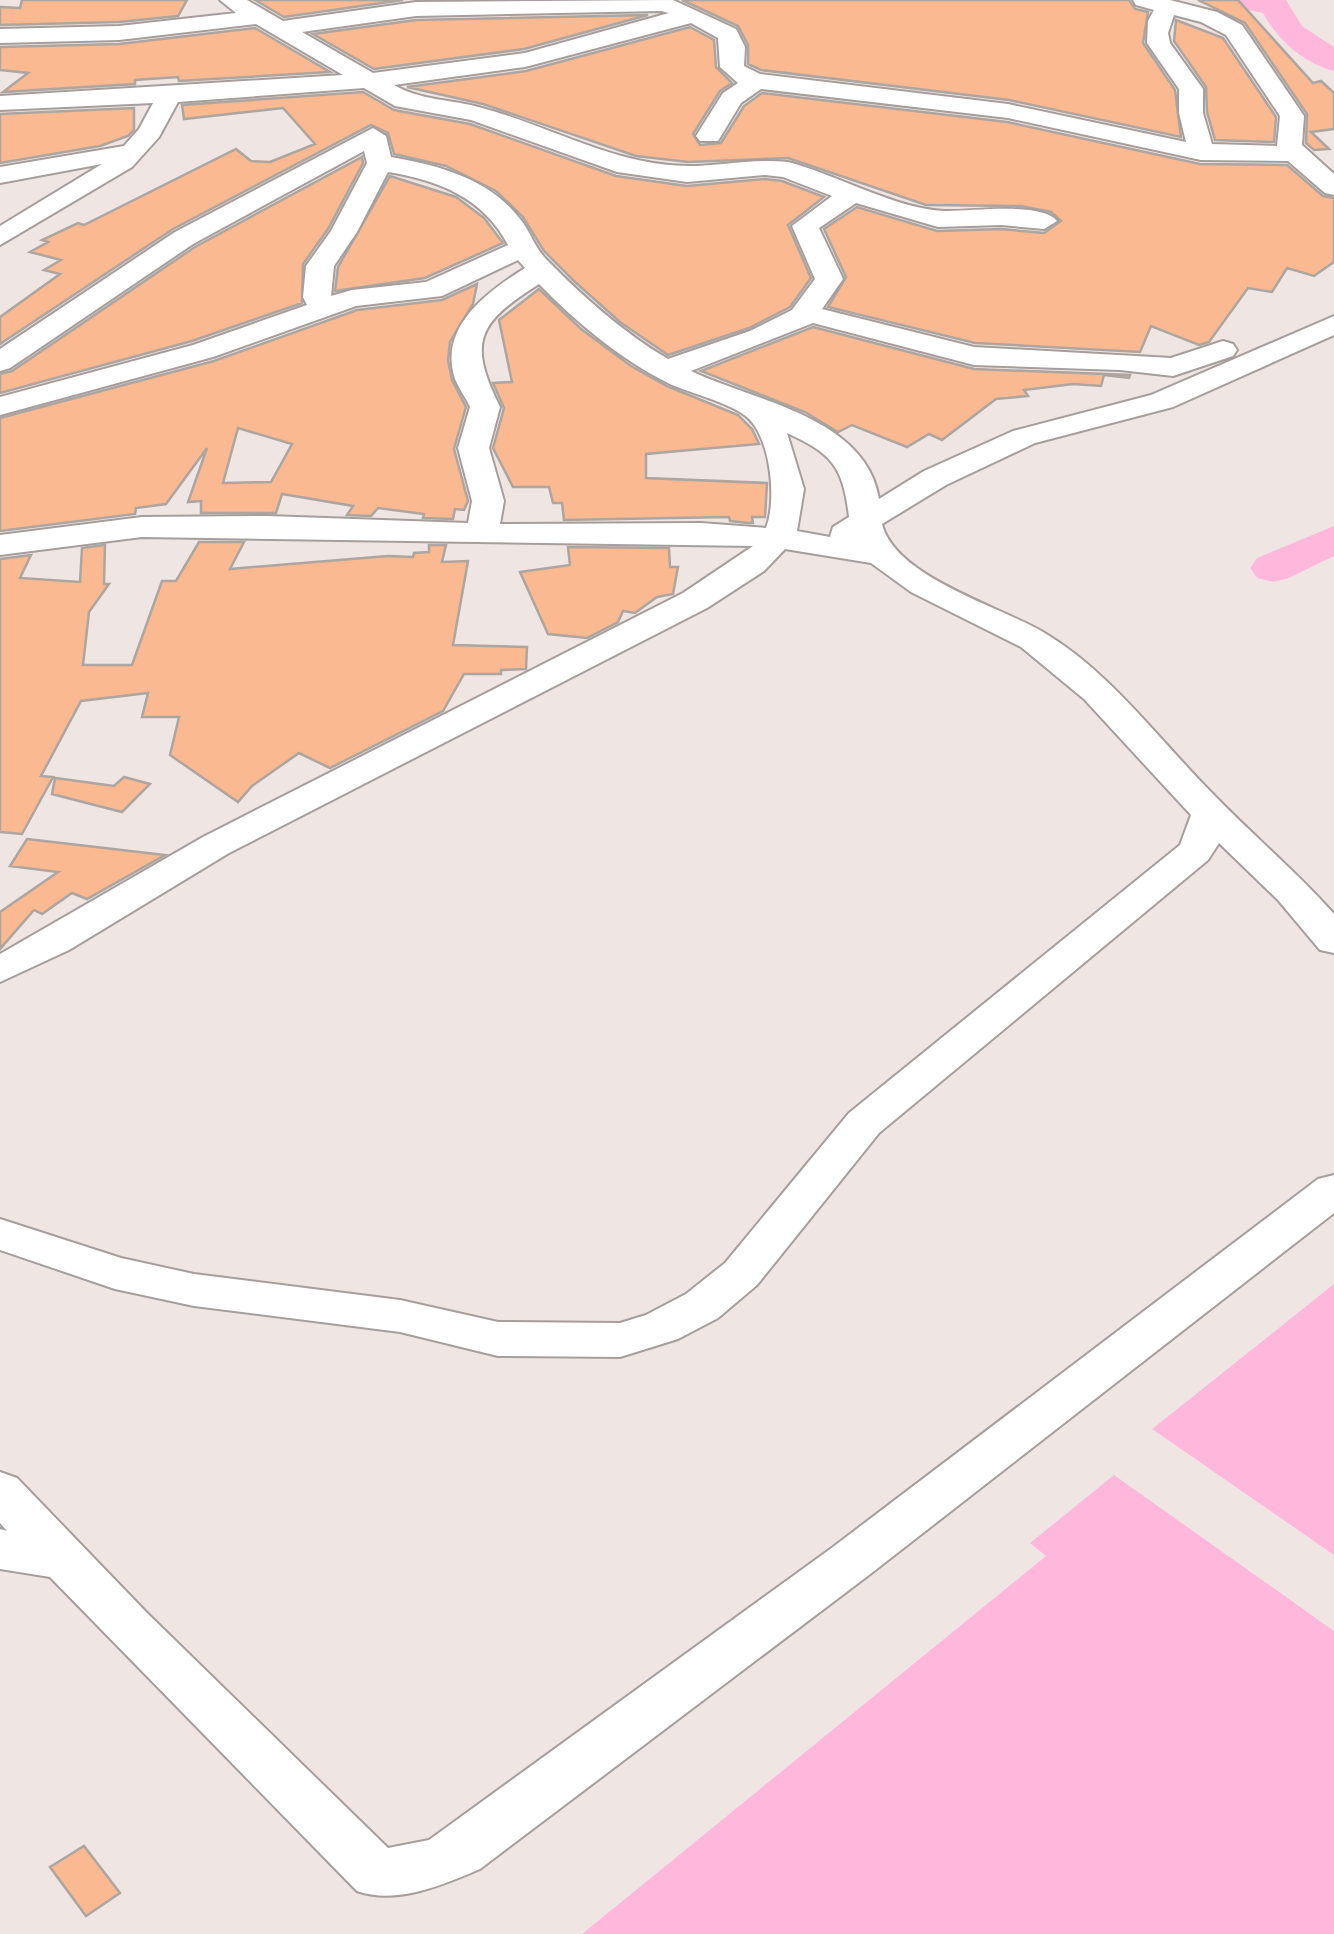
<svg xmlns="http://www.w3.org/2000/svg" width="1334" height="1934" font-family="'Source Serif 4',serif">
  <rect width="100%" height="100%" fill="#efe6e4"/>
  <path fill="#ffb8dc" d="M1334,1284V1555L1152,1429Z
    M1114,1475L1334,1631V1934H582L1046,1556L1030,1543Z"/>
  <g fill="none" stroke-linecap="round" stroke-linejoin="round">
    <path fill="#ffb8dc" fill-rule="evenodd" d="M1230,0H1286L1302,26L1334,47V71C1303,63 1278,40 1263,13L1235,7Z
      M1334,526V556L1289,578L1273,582L1257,578L1250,568L1257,558Z"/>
  </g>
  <path fill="#fab990" stroke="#aca5a0" stroke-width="2.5" fill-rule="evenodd" d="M22,0H187L178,16L119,22L0,25V7L20,8Z
    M255,0H403L284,17Z
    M682,0H1129L1135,9L1148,12L1143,43L1175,90L1181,137L1009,100L761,70L748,64V45L738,26Z
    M1198,0H1238L1313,83L1321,81L1334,93V129L1311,132L1329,149L1314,150L1306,143L1307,114L1245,23Z
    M648,15L524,49L374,69L313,34L416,20Z
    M1176,20L1223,38L1276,117L1274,142L1215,140L1207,112L1206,87L1174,41Z
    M690,27L714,40L716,67L732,83L720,91L693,134L700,145L721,143L744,106L762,93L1007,122L1200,164L1287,165L1323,196L1334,198V262L1314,276L1287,268L1272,292L1248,288L1209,342L1199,345L1151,326L1140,352L975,343L828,307L846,277L824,229L857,207L937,231L1001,229L1044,233L1061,221L1051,212L1021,206L926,205L788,158L688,162L636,156L483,104L407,87L526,71Z
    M255,28L330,72L179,81L178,77L135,80V84L3,92L28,73L0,70V47L119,44Z
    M363,92L394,110L470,124L616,176L687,186L765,179L782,181L824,197L788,225L811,278L790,307L749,328L668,355L620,322L575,282L544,251L523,217L496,191L446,166L394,154L388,133L371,125L173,229L0,344V317L60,274L44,270L61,260L30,252L48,242L42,240L78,223L84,225L236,149L251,161L270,162L315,144L283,108L184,119L182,105Z
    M134,108V130L128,136L100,146L0,163V114Z
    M362,157L363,163L328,229L303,264L302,303L192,341L0,393V374L12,371L195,247Z
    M390,176L456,197L484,218L503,243L425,278L335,291L338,267Z
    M477,284L473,304L450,342L448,360L452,380L466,407L454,449L468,501L464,510L455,509L453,519L423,518L424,514L378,508L371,516L347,515L353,506L282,494L276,513H201V501L188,502L207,448L166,504L136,508L135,514L0,531V418L214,361L357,310L442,300ZM238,428L292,444L271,482L223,483Z
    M539,289L581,329L631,366L667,386L738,415L752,429L759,444L646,454V478L767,483L765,517H752L753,523H748L730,521L729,517L564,520L562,503H553L549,487H513L493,448L504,408L493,383L512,382L499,320Z
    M813,327L974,369L1130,375L1129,378L1104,375L1101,386L1073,384L1024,390L1028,396L996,399L942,440L929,434L907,447L852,425L838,432L805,412L701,371Z
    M199,542H244L230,569L388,556L413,557L414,553L429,552V545H446L442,562L468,561L453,645L527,647L526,669L501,670V674H464L443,711L330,768L299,753L252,786L238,802L170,755L179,717H142L148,693L81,701L41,776L53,777L22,834L0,832V559L31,555L20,578L80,582L82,548L105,545L104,584H109L89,612L83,665H132L162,581H176Z
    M568,547L669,548L670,567H678L673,594L657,597L635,613L623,611L618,622L587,638L548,634L520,572L570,565Z
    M124,777L150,784L122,812L52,794L55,778L114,786Z
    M27,839L165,855L87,899L72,893L42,914L34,910L0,949V912L58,872L10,866Z
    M84,1846L120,1893L86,1916L50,1867Z"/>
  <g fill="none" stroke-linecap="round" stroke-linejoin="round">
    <defs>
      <path id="minor" d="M220,0H247L283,21L416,2L673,0L736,29L745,47L744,66L760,74L1008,104L1186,142L1179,113V89L1147,43L1148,21L1154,10L1136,5L1133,0H1170L1217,12L1242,25L1304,116L1302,145L1334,174V195L1325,193L1288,161L1201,160L1008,118L761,89L741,103L718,141H700L696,136L723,93L738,83L720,67L718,38L691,23L525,67L394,85C421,101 452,99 482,108C550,126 616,166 688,166C722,166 754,158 788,162C835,174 896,209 944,211C969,212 1041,201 1057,221L1044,229L1001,225L938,227L856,203L819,228L843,279L822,309L974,347L1171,358L1223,341L1233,344L1237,350L1233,356L1173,376L1120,370L974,365L813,323L691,371C754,401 866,417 879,499L924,471L1013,431L1151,395L1334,316V335L1173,407L1035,443L946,485L882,524C895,577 999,606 1043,632C1109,671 1156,736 1209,790C1250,833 1295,870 1334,914V953L1320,950L1278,900L1219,843L1208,860L879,1133L757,1285L718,1318L678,1339L620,1357L498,1356L400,1332L194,1306L115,1289L0,1250V1219L121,1258L194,1274L400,1300L498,1322L620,1323L646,1315L686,1294L725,1263L849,1113L1180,845L1191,815L1084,699L1021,647L911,592L871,563L785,549L764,571L707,608L229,853L69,950L0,982V954L203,837L683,593L753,546L142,537L0,555V535L142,517L268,516L468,523L472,501L458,448L470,407C466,398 459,389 455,379C438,327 487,292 525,268L518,260L442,296L356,306L213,357L0,415V397L193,345L307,305L303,297L306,266L331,231L367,163L364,151L193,244L10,368L0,371V349L175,232L373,128L386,136L391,157C438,165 490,179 520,219C530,231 534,246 545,258C580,294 622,332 668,359L750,331L792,310L815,279L792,226L832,196L783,177L765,175L687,182L617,172L471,120L395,106L364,88L178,102L159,137L132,167L0,245V226L102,164L0,183V167L124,146L139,129L153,103L0,110V96L343,75L256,24L119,40L0,43V29L119,26L236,13ZM661,11L669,13L525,53L373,73L302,32L416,16ZM1174,15L1201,22L1226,35L1280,116L1277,146L1212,144L1203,113V89L1170,43L1168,33ZM388,172C438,180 484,198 508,245L426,282L352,290L331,296L334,266L357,232ZM539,284C576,322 620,359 668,383C689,393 731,403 747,417C771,438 777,500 766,528L701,523L500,524L504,501L489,448L500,407C467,341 478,323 539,284ZM787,433C833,454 843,467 849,517L833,527L830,537L797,531L804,489Z
        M1334,1175V1213L869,1575L480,1869C443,1885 396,1905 357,1891L50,1577L0,1569V1529L7,1531L0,1523V1472L17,1478L147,1613L388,1848L429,1840L833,1547L1318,1179Z"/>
    </defs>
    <use href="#minor" stroke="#a69e9c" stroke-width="4"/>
    <use href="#minor" fill="#fff" fill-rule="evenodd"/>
  </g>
</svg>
